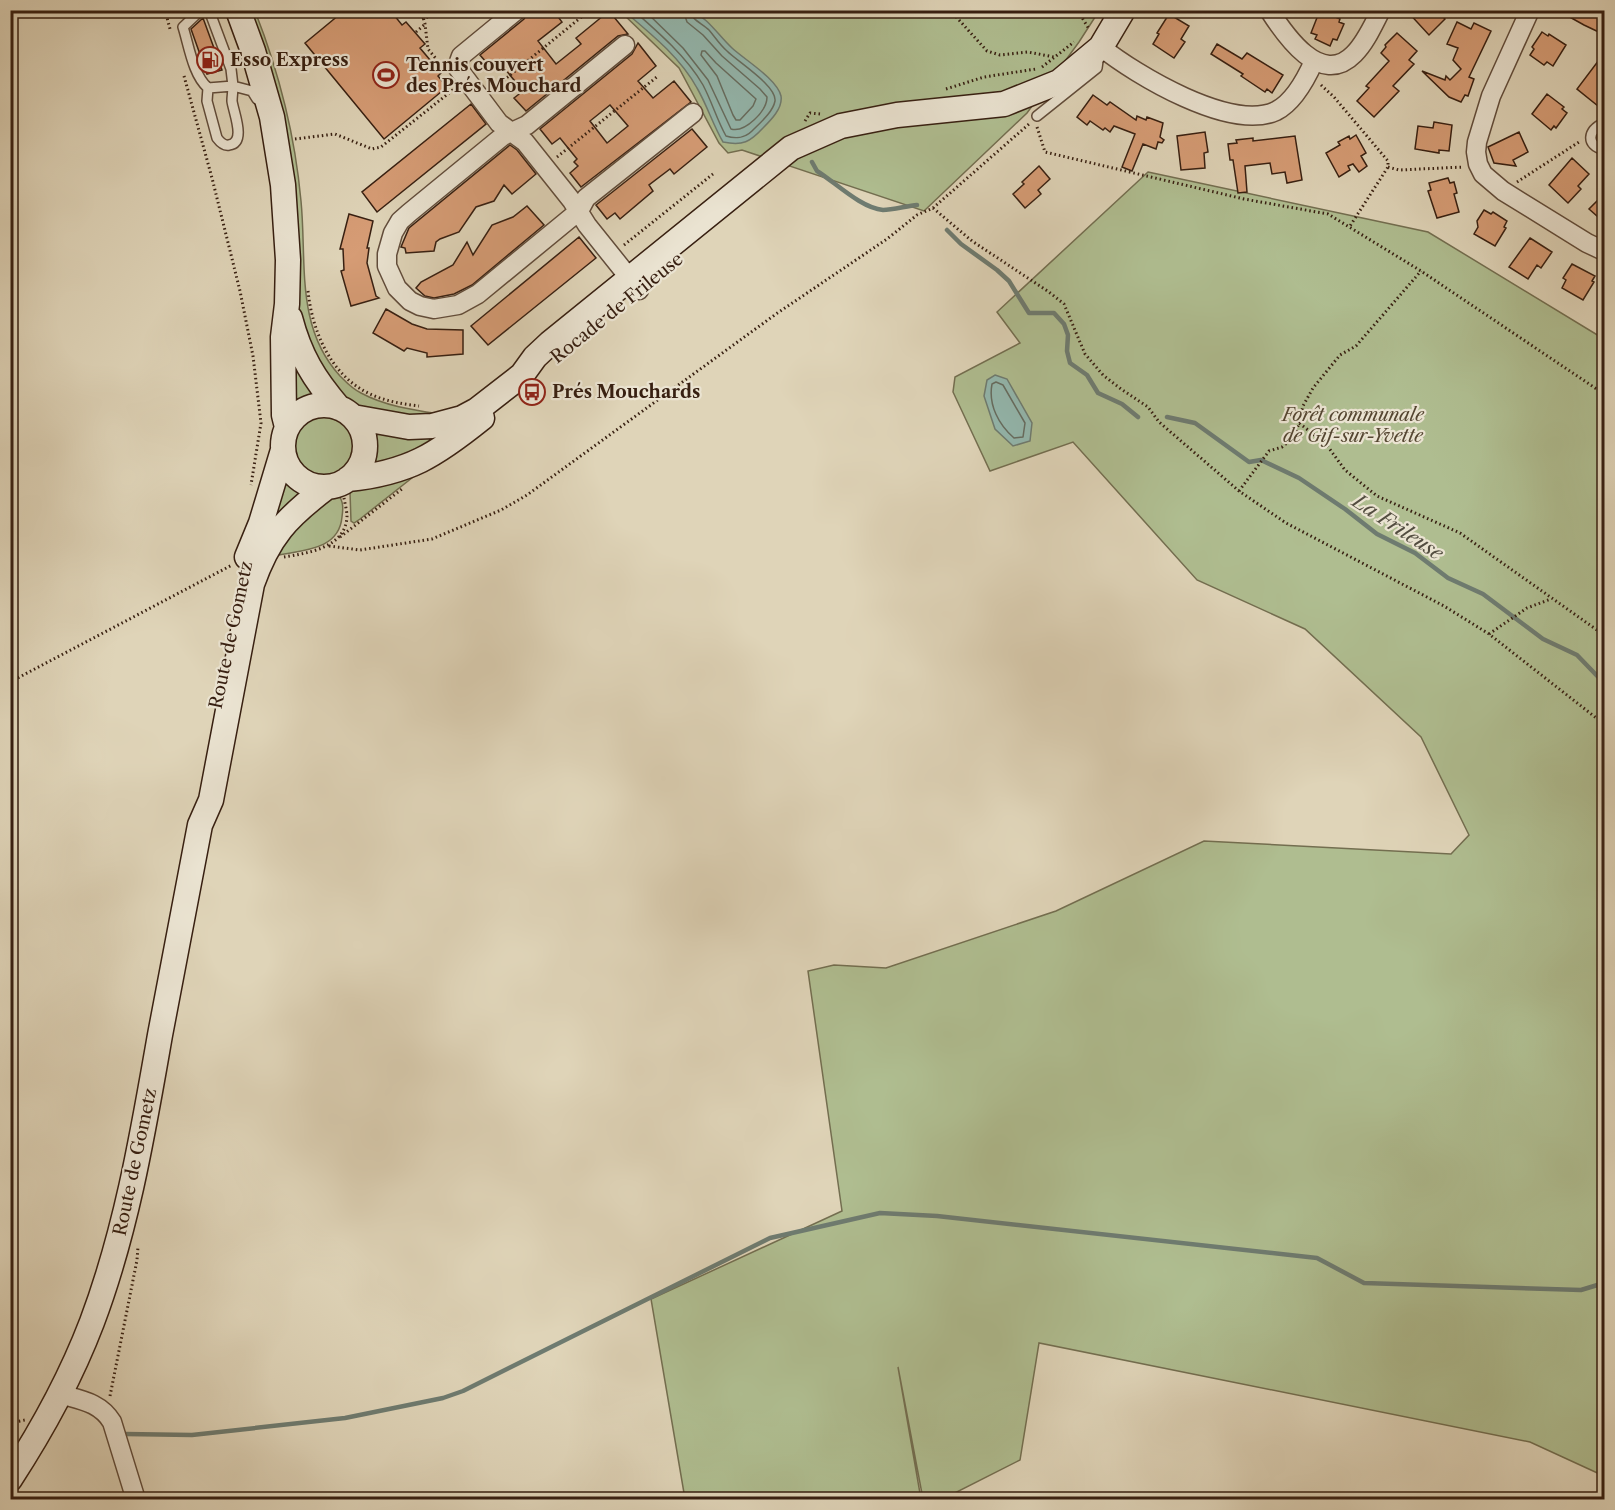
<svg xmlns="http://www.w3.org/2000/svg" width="1615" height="1510" font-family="'Libre Caslon Text',serif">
  <rect width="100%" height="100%" fill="#dfd4b8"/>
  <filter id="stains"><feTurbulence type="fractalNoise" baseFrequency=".00333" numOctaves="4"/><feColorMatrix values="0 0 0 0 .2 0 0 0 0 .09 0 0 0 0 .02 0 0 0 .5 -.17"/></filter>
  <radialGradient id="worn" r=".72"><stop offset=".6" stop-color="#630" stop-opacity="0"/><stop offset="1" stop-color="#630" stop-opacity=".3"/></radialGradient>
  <path fill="#afbd90" stroke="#736e50" stroke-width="1.5" d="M247,11H255C279,72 295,135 301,201C307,262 295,327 340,376C346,382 352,389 361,393C385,406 413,410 440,414L443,419L365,412L347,402L301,339Z
    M620,11H1099L1079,42L1027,113L924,211L742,150L728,153L719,143L679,68Z
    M1148,172L1428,232L1604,339V1476L1530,1442L1039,1343L1020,1460L943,1499H923L898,1367L921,1499H685L651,1299L842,1211L808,971L834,965L886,968L1056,911L1204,841L1451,854L1469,835L1421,737L1305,629L1197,580L1073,442L990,471L953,392L955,377L1020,343L997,312Z
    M289,345L318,400L307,402L295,410Z
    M291 447a33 33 0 1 1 66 0a33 33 0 1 1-66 0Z
    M371,430L450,436L368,469L373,457Z
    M422,470L360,519L354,523L351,521L350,492L376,486Z
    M285,474L303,491L264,532Z
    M338,495C344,501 343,510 342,517C339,551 301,550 274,556L277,541L330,498Z"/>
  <path fill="#93b8af" stroke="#6e7b70" stroke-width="1.5" d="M691,10C709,19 718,35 732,48C745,60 777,79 781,96C783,108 771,120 763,128C750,142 743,146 723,142C713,125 707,105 697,88C680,57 650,33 624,11Z
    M995,375L1007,379L1032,423L1030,441L1013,446L995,429L984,396L987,380Z"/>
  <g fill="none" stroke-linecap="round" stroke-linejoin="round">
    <path stroke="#656c60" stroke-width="1.5" d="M633,10C657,31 687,57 703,85C712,102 717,120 726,136C735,139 745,138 752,131C760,123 773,112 775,101C777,86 738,62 727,51C720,45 715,37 709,30C702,23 691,20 690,10
      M644,10L683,48L708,80L731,129C745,133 767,111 767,97L760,89L722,56L703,35L687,22L683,10
      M702,51H705L716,63L756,99L753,106L740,120H736L733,115L717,76L701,55Z
      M996,382L1003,385L1025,423L1023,437L1014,438C999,425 988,405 992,384Z"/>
    <path stroke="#6e7b70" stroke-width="4.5" d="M812,162L817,171C836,183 861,208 883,210C892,210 907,206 917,205
      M947,230L961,244L997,270L1009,281L1029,313H1054L1064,324L1068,335L1067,351L1070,363L1087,375L1098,393L1122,404L1138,417
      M1167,417L1195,423L1249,462L1261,460L1299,478L1345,509L1377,534L1415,553L1448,578L1483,594L1543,639L1577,655L1604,683
      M125,1434L192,1435L345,1418L443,1398L463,1391L770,1238L880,1213L937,1216L1317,1258L1364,1283L1581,1290L1604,1283"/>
  </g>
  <path fill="#d69c75" stroke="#371f11" stroke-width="1.5" fill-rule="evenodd" d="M345,10H390L402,25L406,22L425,44L420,48L441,73L438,76L447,87L384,139L305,43Z
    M529,10H553L562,22L538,41L556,64L581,44L576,38L609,11L628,34L618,36L526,111L514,98L523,91L500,63L492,69L480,55L524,19Z
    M1320,10L1340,19L1339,22L1344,24L1337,40L1333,39L1330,46L1315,39L1317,35L1311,33Z
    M1406,10H1437L1445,19L1429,35Z
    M1557,10H1605V35L1584,25Z
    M1169,14L1189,26L1181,39L1185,42L1174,58L1153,44L1159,34L1157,33Z
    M203,18L222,70L207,74L191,29Z
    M1457,22L1471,29L1474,23L1491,31L1469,77L1474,79L1468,96L1465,95L1461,102L1449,97L1422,71L1445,80L1446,76L1450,80L1461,69L1453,60L1458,48L1447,44Z
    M1542,32L1548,36L1549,34L1566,45L1553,66L1547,62L1544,65L1530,55L1534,49L1532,47Z
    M1397,33L1417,51L1409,60L1414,64L1393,86L1399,91L1374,117L1357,101L1369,88L1366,86L1389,61L1381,53L1386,47L1385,45Z
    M638,43L656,66L638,81L653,98L674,81L691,102L581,187L570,173L578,166L574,162L577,159L560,138L552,144L540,129L632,54ZM610,105L628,126L607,143L590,121Z
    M1217,44L1242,59L1247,53L1283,75L1272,93L1267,89L1265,92L1241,76L1243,74L1211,54Z
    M1605,52V98L1598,106L1577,89Z
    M1547,94L1564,107L1562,109L1567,113L1556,128L1554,126L1551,130L1532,114Z
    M1093,95L1107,105L1110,102L1136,120L1137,116L1146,120L1147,117L1163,123L1160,137L1164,140L1162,143L1158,142L1156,149L1143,144L1132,171L1122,167L1135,134L1114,126L1110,132L1105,128L1103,130L1090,121L1087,125L1077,117Z
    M471,104L486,124L377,212L362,192Z
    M1434,122L1452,125L1449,151L1439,150V153L1415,149L1418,126L1433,128Z
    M692,129L707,147L674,174L670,169L649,185L653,191L620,219L615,213L607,219L596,205Z
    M1205,132L1208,152L1204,153L1205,168L1181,170L1177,136Z
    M1519,132L1528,152L1513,160L1516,166L1494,163L1488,147Z
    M1356,135L1366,153L1361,156L1367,166L1359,172L1353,164L1348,166L1350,170L1339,177L1326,153L1340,145L1338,142L1349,136L1350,139Z
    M1295,136L1302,180L1287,183L1285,172L1272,174L1270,163L1245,166L1247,192L1238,193L1233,160H1230L1228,144L1237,143L1236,140L1253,138V141Z
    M510,145L517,150L536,174L512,194L504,185L494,201L476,207L459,232L440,239L436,242L434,251L406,253L405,248L401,247L409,228Z
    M1572,158L1589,174L1578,186L1581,189L1568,203L1549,185Z
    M1039,166L1050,179L1038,190L1041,194L1025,208L1013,194L1024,184L1022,182Z
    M1448,178L1450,183L1454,182L1457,193L1454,194L1459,212L1437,218L1428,191L1431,190L1429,183Z
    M1605,193V223L1589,209Z
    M527,206L544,225L472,285L454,294L434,298L425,296L416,288L421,282L453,265L467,242L473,255L492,225L513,217Z
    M1484,210L1491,214L1493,212L1507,221L1504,227L1506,228L1495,246L1474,234L1478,227L1477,221Z
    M349,214L373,221L367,248H369L367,263L376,296L379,298L351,306L341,271L344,270L343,249H340Z
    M579,237L596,258L488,345L471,326Z
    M1530,238L1552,252L1541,268L1537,265L1528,279L1509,267Z
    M1572,264L1595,276L1592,281L1594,282L1583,300L1562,288L1566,280L1563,278Z
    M386,309L412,324L427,329L463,330V354L427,357V353L407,348L404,351L373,333Z"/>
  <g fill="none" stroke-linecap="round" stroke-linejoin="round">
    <defs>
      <path id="lane" d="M201,10L183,27C189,46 193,75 208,88L233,86C233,91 232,96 232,101C233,111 247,143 229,145C224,146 220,142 217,138L207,101L208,88
        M209,10L231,69L233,86L252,91L257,99
        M1037,116L1097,68L1099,54
        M1604,123C1588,130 1585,145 1604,150"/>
      <path id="street" d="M517,10L461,56L457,67L499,123L525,142L572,201L587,225L639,290
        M1269,10C1285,35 1321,88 1354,54C1366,42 1373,25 1381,10
        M1530,10L1491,96L1477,142L1476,152L1478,164L1483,174L1503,191L1587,243L1604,251
        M625,45L527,125L503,136L409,213L400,221L393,233L387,254V266L397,288L410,301L420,306L434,309L458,305L478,294L579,211L586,198L693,113
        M1101,47C1136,75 1231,132 1276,111C1294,102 1306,79 1314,61
        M60,1394C80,1400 100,1402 112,1422L136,1500"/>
      <path id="secondary" d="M238,10L253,51L272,117L283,185L288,260L287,304L283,337L284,415L287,427
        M290,318C300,356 314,379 339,408
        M283 446a41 41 0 1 1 82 0a41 41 0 1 1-82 0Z
        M353,417L409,427L432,426L462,418L477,410L522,375L535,357L550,343L791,148L841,126L897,115L1004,104L1059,82L1101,47L1123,10
        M348,479C409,473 436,455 482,418
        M247,557L261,523L283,450
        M10,1479C42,1430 71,1377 92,1322C127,1229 143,1132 160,1035C173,965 187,895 200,825L211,800L252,584C269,536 287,517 327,487"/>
    </defs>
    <use href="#lane" stroke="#614c3b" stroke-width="12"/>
    <use href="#street" stroke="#614c3b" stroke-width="21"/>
    <use href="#secondary" stroke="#371f11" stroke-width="27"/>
    <path stroke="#371f11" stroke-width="3" stroke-dasharray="1.5 3" stroke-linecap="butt" d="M165,10L170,29
      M421,10L425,24L428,49L442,66
      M950,10L987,51L1000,55L1028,52L1054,57
      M1081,10V16L1089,29
      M422,19L447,10
      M416,32L425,24
      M1042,67L1074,42
      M184,76L212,178L240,291L253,356L261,423L251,485
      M1321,85L1334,97L1388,161V167L1350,226
      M493,89L590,10
      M946,89L984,77L1036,69
      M805,121L810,113L820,114
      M1037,127L1045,152L1244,199L1328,214L1421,271L1604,394
      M295,139L335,134L372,149L381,147L454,89
      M557,157L658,76
      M1388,167L1399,170L1464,167
      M1517,182L1579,142
      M933,208L972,241L1049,292L1064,304L1085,354L1103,375L1121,389L1148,407L1159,422L1239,491L1286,523L1444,606L1489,634L1604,724
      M624,245L713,174
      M308,291C312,331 331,376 370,394C385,401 402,404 419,406
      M1299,423L1303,406L1313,388L1340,355L1356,346L1421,271
      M1239,491L1269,451L1282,447L1294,437L1299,423L1326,444L1345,470L1377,496L1460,533L1604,635
      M340,537L402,489
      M329,546L360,550L432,539L501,510L527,495L776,314L887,239L917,215L933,208L1029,124
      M284,557C308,553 345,548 347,517C347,511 345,504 344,498
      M1489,634L1527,608L1551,599
      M10,682L232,565
      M110,1396L137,1260L138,1247
      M10,1423L25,1420"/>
    <use href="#lane" stroke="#eae3d1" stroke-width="9"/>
    <use href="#street" stroke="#eae3d1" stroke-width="18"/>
    <use href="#secondary" stroke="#eae3d1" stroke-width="24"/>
  </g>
  <defs>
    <symbol id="fuel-ring" viewBox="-11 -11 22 22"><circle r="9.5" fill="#eae3d1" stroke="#8f2418" stroke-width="1.5"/><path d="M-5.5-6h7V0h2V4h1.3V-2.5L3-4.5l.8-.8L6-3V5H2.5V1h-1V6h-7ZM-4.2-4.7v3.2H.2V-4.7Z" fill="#8f2418"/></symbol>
    <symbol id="stadium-ring" viewBox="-11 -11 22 22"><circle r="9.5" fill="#eae3d1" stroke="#8f2418" stroke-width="1.5"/><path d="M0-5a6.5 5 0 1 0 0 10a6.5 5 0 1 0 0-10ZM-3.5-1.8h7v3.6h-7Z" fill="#8f2418"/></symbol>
    <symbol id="bus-ring" viewBox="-11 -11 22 22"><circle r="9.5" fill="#eae3d1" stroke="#8f2418" stroke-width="1.5"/><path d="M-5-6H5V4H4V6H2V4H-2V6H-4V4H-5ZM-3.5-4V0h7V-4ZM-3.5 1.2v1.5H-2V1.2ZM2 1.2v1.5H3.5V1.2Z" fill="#8f2418"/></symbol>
  </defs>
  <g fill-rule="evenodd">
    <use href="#fuel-ring" x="195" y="45" width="30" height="30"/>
    <use href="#stadium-ring" x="371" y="60" width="30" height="30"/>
    <use href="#bus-ring" x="517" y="377" width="30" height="30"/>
  </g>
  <g text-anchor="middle" stroke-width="4.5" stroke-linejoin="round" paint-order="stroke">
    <g font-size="18" font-weight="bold" fill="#371f11" stroke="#eae3d1" text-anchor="start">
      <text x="230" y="66">Esso Express</text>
      <text x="406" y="71">Tennis couvert<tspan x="406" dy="21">des Prés Mouchard</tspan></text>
      <text x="552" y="398">Prés Mouchards</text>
    </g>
    <g font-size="18" fill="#371f11" stroke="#eae3d1">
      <text transform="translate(617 308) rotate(-39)" y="6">Rocade de Frileuse</text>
      <text transform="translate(231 635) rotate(-78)" y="6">Route de Gometz</text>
      <text transform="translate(135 1162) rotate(-78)" y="6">Route de Gometz</text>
    </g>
    <g font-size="18" font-style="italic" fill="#554631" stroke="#eae3d1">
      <text x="1353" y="421">Forêt communale<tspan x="1353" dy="21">de Gif-sur-Yvette</tspan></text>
    </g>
    <g font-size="20" font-style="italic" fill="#534d40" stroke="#eae3d1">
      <text transform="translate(1398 527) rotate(33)" y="7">La Frileuse</text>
    </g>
  </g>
  <rect width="1615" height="1510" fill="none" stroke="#dfd4b8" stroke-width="36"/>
  <rect x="12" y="12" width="1591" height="1486" fill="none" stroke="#371f11" stroke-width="3"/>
  <rect x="18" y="18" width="1579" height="1474" fill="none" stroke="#371f11" stroke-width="1.5"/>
  <rect width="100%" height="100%" filter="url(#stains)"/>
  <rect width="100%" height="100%" fill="url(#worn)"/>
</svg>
